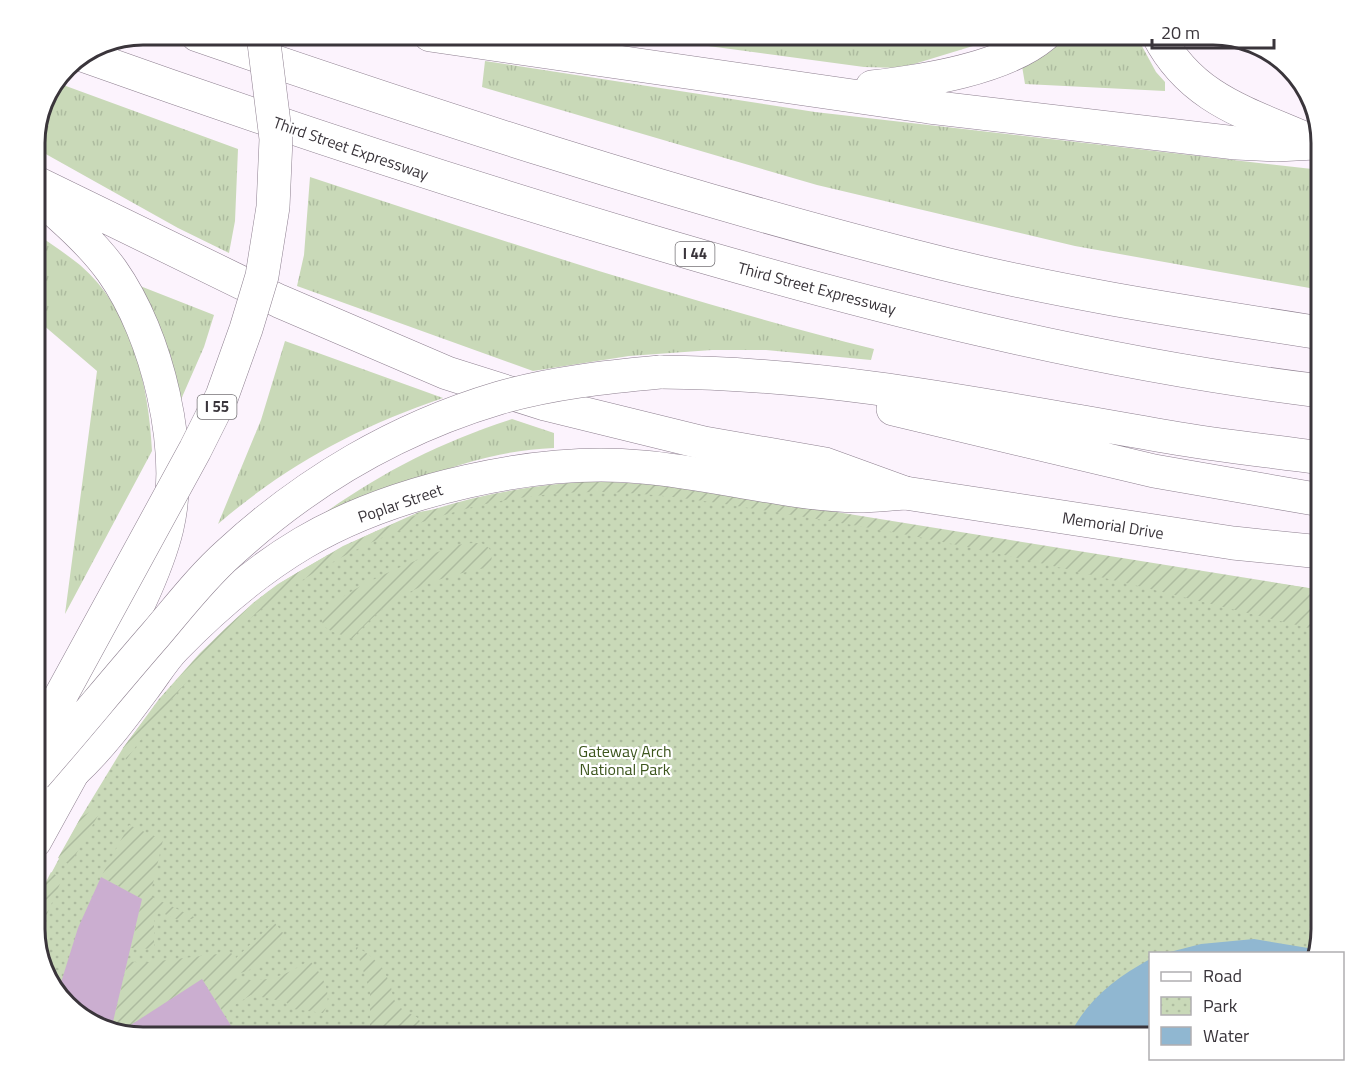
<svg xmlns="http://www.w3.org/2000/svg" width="1356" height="1072" font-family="'Titillium Web',sans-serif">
  <defs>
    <pattern id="grass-tufts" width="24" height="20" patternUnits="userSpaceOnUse" patternTransform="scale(1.5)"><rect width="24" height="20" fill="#c9d9b8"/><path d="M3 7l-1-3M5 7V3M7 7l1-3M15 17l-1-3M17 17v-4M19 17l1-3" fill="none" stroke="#adbb9f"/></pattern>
    <pattern id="park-dots" width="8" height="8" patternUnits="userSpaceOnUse" patternTransform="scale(1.5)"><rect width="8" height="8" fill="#c9d9b8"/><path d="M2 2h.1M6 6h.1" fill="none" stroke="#adbb9f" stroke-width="1.8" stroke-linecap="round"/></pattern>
    <pattern id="garden-furrows" width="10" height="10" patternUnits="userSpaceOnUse" patternTransform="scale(1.5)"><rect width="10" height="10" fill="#c9d9b8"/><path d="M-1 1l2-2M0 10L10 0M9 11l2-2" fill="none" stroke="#adbb9f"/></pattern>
  </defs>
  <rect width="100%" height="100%" fill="#fcf3fd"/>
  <path fill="url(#grass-tufts)" d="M626,35H1009L901,68L864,67Z
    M1070,35H1136L1156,72L1165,82V91L1025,84L1022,66L1051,51Z
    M485,61L815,112L1321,170V290L1075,246L817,185L482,87Z
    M55,82L238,149L235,221L229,253L178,228L35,148C35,125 42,100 55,82Z
    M310,177C497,239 683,301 874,349L871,360L766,350H712L629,356L533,371L297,286L304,255Z
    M35,233C50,243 66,254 80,265C132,309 149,387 152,451L65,614L97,371L35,318Z
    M135,284L214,315L204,347L179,404Z
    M285,341L443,398C356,428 288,464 218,524L261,420Z
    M512,419L554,433V448C452,452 366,504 277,549C353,488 420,449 512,419Z"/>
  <path fill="url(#park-dots)" d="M596,481L1321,590V929L1312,953L1150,954V1037H143L72,1011L46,977L35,936V904L81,817L123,748L159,699L200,653L253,603L278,584L343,546L419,512Z"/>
  <path fill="url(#garden-furrows)" d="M596,481L675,486L1321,590V631C1156,591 991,547 823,520C750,509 676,493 602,492C469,490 329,545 231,635C191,672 158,716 126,760L123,748C162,696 203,645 254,603C272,587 293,575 314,563C405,510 492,487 596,481Z
    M481,543C493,548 493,555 490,567C430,579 393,592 352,639C344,635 327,632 323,624C310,599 438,551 458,545C466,543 474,543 481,543Z
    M95,809L100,812L70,865L58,858L81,817Z
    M129,825L163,840L150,896L196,918L181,921L160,912L154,917V949L131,948L142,899L101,877Z
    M51,872L62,879L36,940L35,904Z
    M274,922L283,933C275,955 260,969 236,974L233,978C260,985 288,976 309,960C322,973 335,996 323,1013L293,1009L286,1002L251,995L223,1012L202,979L123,1030L112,1026L128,961L142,963L218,954L225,947L236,958Z
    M355,946C374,957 384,966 391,987C392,992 393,1000 397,1004C411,1021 420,1007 424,1037L377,1032L370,1026V991Z"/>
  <path fill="#90b7d1" d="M1254,939L1314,949L1312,954L1166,953L1201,944Z
    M1150,959V1037H1069C1086,1000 1116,978 1150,959Z"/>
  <path fill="#cbaed0" d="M101,877L142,899L112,1026L72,1011L58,992L78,928Z
    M202,979L238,1037H143L123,1030Z"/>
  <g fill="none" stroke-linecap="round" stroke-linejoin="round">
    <defs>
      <path id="street" d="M1158,35C1192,101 1251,114 1315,143
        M35,841L73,772L45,763"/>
      <path id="secondary" d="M73,772C101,746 123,716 146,685C155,673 164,658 175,647C213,608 256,571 303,543C393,490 538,457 642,467C714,473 785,494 858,496C873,496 889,494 905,493L1233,543L1321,552"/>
      <path id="highway" d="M197,35C432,116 671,194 913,256C1047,291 1185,312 1321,333
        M430,35L929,107L1236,143L1276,145L1315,143
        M85,56C270,122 455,183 643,239C865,305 1091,363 1321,391
        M872,87C923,81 1004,69 1044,35
        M35,182L279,301L447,373L545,404L704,443L825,464L905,493
        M38,196C64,219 92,243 112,271C158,336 185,450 167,528C161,553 151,577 140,601C122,640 93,676 79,718C74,735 74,754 73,772
        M660,372C834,373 998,408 1169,437C1219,446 1271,451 1321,458
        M893,409L1154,471L1321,500"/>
    </defs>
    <use href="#street" stroke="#8d7f8f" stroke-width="34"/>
    <use href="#secondary" stroke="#8d7f8f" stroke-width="34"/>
    <use href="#highway" stroke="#8d7f8f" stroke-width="34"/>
    <use href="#street" stroke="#fff" stroke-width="33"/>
    <use href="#secondary" stroke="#fff" stroke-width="33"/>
    <use href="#highway" stroke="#fff" stroke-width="33"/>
    <defs>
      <path id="highway-bridge" d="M35,743L195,450L222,396L246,329L262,276L273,207L276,139L263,35
        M35,776C76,729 115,681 156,634C179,607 202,577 229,553C306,482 398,428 499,398C551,383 606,377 660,372"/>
    </defs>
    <use href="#highway-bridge" stroke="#8d7f8f" stroke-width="34" stroke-linecap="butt"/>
    <use href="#highway-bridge" stroke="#fff" stroke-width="33"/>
  </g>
  <g text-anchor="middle" stroke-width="4.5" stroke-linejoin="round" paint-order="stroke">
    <g fill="#fff" stroke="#757276" stroke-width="1.5">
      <rect x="675.5" y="242" width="39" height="24" rx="4.5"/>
      <rect x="197.5" y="395" width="39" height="24" rx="4.5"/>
    </g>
    <g font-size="15" font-weight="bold" fill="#3a353b">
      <text x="695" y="259">I 44</text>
      <text x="217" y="412">I 55</text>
    </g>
    <g font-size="16" fill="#3a353b" stroke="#fff">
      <text transform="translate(351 148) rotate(19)" y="6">Third Street Expressway</text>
      <text transform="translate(817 288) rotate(15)" y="6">Third Street Expressway</text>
      <text transform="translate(400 503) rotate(-19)" y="6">Poplar Street</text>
      <text transform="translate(1113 525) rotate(9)" y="6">Memorial Drive</text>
    </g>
    <g font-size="16" fill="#3d561e" stroke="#fff">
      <text x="625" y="757">Gateway Arch<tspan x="625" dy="18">National Park</tspan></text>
    </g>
  </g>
  <path d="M0 0H1356V1072H0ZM143 45H1213A98 98 0 0 1 1311 143V929A98 98 0 0 1 1213 1027H143A98 98 0 0 1 45 929V143A98 98 0 0 1 143 45Z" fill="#fff" fill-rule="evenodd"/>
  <path fill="none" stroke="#3a353b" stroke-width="3" d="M143 45H1213A98 98 0 0 1 1311 143V929A98 98 0 0 1 1213 1027H143A98 98 0 0 1 45 929V143A98 98 0 0 1 143 45Z"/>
  <rect x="1149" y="952" width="195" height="108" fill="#ffffff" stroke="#b0aeb1" stroke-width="1.5"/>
  <rect x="1161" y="972" width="30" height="9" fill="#ffffff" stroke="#b0aeb1" stroke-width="1.5"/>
  <text x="1203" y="982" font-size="18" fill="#3a353b">Road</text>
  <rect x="1161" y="997" width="30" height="18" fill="url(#park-dots)" stroke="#b0aeb1" stroke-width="1.5"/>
  <text x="1203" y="1012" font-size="18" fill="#3a353b">Park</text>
  <rect x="1161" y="1027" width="30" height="18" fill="#90b7d1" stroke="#b0aeb1" stroke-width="1.5"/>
  <text x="1203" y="1042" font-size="18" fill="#3a353b">Water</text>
  <path d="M1152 39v9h122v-9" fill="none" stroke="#3a353b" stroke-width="3"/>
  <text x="1161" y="39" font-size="18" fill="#3a353b" stroke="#ffffff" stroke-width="4.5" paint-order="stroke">20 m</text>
</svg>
